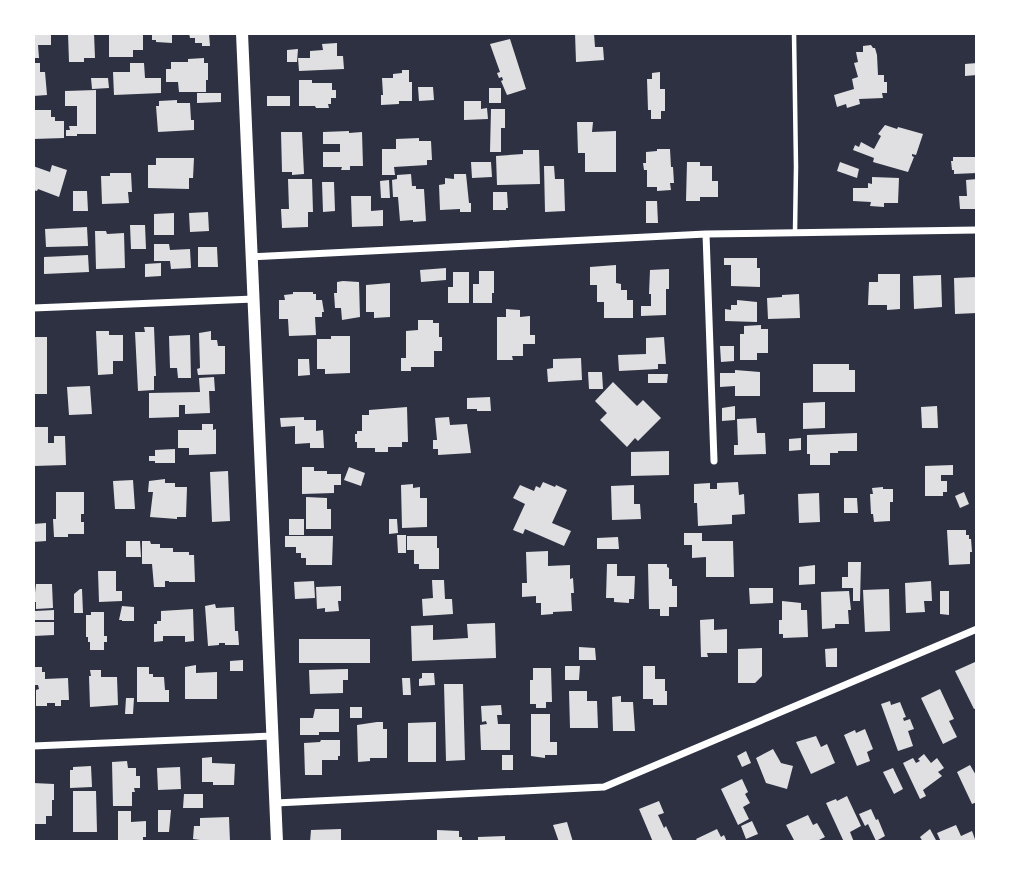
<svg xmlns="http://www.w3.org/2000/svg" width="1010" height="875" font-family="'Space Grotesk',sans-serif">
  <rect width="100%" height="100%" fill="#2d3142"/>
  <path fill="#e0e0e3" d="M33,33H51V45H38L39,58H33Z
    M68,33H94L95,58H84V62H69Z
    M109,33H143V50H133V57H109Z
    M152,33H172V43L156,42V40H152Z
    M189,33H209L210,46H202V43H195V38H190Z
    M575,33H594L595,47H603L604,60L576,62Z
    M510,39L526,89L507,95L501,81L503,80L502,77L499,78L497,73L500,72L490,44Z
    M337,43V56H343L344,69L299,71L298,58H310V51L323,50L322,44Z
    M871,45L873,48H875L877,55L878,75H884V82H887V93H882L883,98L859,99L860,104L847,108L846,104L837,107L834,95L854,89L852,79L858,77L854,63L858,62L856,52H863V46Z
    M298,49L297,62H287V50Z
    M204,58V63H208V80H206V92H179L178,82H166V69H171V62H188V59Z
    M33,63H40V72H45L47,95L33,96Z
    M130,63H144L145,78H161V93L114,95L113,72H130Z
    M977,63V75L965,76V64Z
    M402,70H409V82H412V101H399V104L381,105V95H383L382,78H393V74L402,73Z
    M660,72V89H665V111H661V119H651V110H648L647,79H652V73Z
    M91,78H108L109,88L92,89Z
    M299,80H312V83H332V90H336V98H331V104H328L329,108H316L315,106H299Z
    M418,87H433L434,100L419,101Z
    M489,88H501V103H489Z
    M96,90V134H77V136H66V130H70L69,126H77V106H65V91Z
    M197,93H221V102L197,103Z
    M267,96H290V106H267Z
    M177,100V103H190L191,120H194V130L158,132L156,106H159V101Z
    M464,101H481V109L487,108L488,119L464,120Z
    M491,109H505V128H501V152H490Z
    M35,110H51V117H55V121H64V138L33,139Z
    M577,122H593L592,132L616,131V172H585V153H578Z
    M885,125L897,129L898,127L923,134L916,155L912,154V156L914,157L908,172L873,162L874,158L853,150L855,145L859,147L861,142L874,149L881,136L878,134Z
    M349,131V133L362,132L363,166H350V170H341L342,167H323V152H340V144H323V132Z
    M281,132H302L304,174L292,175V172H282Z
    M419,138V141H431L432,160H427V165L394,167L395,175H382V149H396V139Z
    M657,149H670L671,167H673L674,183H670L671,190L657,191V187H647V170H644L643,163H646V152L657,151Z
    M523,150H539L540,184L497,185L496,156L523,154Z
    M953,157H977V173L954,174V170H952L951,161H953Z
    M156,158H194L193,178H189V189L148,188V165H156Z
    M471,162H491L492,177L472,178Z
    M687,162H700V166H712V181H718V197H700V201H686Z
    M840,162L859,169L857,178L837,171Z
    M52,165L67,170L59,197L38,189L37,191L33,190V166L50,172Z
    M544,166H554L555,179H564L565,211L545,212Z
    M110,173H131L132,192H128L129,203L102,204L101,176H110Z
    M411,174L412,186H416V189H424L426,221L413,222V220L400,221L398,197H393L392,180L397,179V175Z
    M454,174H466L469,203H471V212H460V209L440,210L439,185L445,184V178L454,179Z
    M872,177L899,178L898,203H884V207L870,206L871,202L853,201V188H868V183L872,184Z
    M288,179H312L313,212H308V227L282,228L281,209H289Z
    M977,179V209H960L959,196H967L966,180Z
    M389,180L390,198H381L380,181Z
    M322,182H334L335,211L323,212Z
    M73,191H87L88,211H73Z
    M493,192H507L508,208H506V210H493Z
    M351,196H371V211L383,210V226L352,227Z
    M646,201H657L658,223H646Z
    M208,212L209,231L190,232L189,213Z
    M174,213V235H154V214Z
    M130,225H145L146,249H131Z
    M87,227L88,246L46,247L45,229Z
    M95,231H106L107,234L124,233L125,268L96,269Z
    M154,244H169L170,250L190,249L191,268L171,269L170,261H154Z
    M198,247H217L218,267H198Z
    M88,255L89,272L44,274V257Z
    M724,258H757V268H760V287L731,286V265H724Z
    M161,263V276L145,277V264Z
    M616,265V283L621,284V290H627V300H633V318H604V302H597V285H590V267Z
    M446,268V280L421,282L420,270Z
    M669,269V289H666V315L641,316V306H651V294H649L650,270Z
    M479,271H494V293H492V303H473V284H479Z
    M453,272H469V303H448V287H453Z
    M878,274H900V309L887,310V305H868L869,282H878Z
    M941,275L942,307L914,309L913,276Z
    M977,277V313L955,314L954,278Z
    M343,281L359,282L360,317L342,320L341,308H335L334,293H337V282Z
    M390,283V317L374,318V312H366V285Z
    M293,292H313V294H316V300H322L324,312H322V317H315L316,335L289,336L288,319H279V300H285L284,295L293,294Z
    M799,294L800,318L768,319L767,298L782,297V295Z
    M737,300L757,302V322L725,321V309L731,310V305H737Z
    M506,309L520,310V317L530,316V335H535V344H523V356H512L513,360H497V317H506Z
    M418,320H433V323H439V337H442V351H434V367H411V371H401V358H406V331L418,330Z
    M761,325V329H768V353H757V360H740V334H744V326Z
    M144,327H154L156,376H154V390L138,391L135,332H145Z
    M96,331H109V335H123V361H113V374L98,375Z
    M211,331V340H217L218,346H225V374L198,375L197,369L200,368L199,333Z
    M190,335L191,378H178L177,368H170L169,336Z
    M331,336H350V373L325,374V369H317V339H331Z
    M33,337H47V394H33Z
    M664,337L666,364H658V369L619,371L618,355L646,354V338Z
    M720,346H734V361L721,362Z
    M581,358L582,380L548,382L547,369L553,368V359Z
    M298,359H309L310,375L298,376Z
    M813,364H849V370H855V392H813Z
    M735,370L760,372V396H735V386L720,387V373H735Z
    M588,372H602L603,389H589Z
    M648,374H668L667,383H648Z
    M214,377L215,391H209L210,413L185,414V405H179V417L149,418V393L200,392L199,378Z
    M613,382L637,406L643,400L661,418L638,441L635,438L627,447L600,420L607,413L595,401Z
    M90,386L92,414L69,415L67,387Z
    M490,397L491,411H477V409H467V398Z
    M825,402V428L803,429V403Z
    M735,406V420L722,421V408Z
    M937,406L938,428H922L921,407Z
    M407,407L408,442H402V447H388V452H375V448H357V442H355V434H357V431H362V415H369V410Z
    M304,417V420H316V431L323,430L324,448H310V443L295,444V426L281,427L280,418Z
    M449,417L450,425L467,424L471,453L438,455V449H433V440H437L435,418Z
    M756,418L757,433H765L766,454L734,455V445H738L737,419Z
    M202,424H213V430L216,429V454L189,455V448H178V430H202Z
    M33,427H48V443H54V436H65L66,465L34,466Z
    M857,433V451H838V453H830V465H810V454H807V435Z
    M801,438V450L789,451V439Z
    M175,449V463H155V461H149V456H155V450Z
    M669,451V475L631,476V452Z
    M953,465V475H941V481H947V492H943V496H925V466Z
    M302,467H314V471H327V474H341V485H334V493L302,494Z
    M349,467L365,473L361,486L344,480Z
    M228,471L230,521L212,522L210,472Z
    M165,479V483H175V487H187L186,517H177V519L150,517L153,492H148L149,481Z
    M133,480L135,509H115L113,481Z
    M543,482L555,487L556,485L567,490L552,523L571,531L564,546L525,529L523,534L513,530L525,504L513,498L520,485L534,491L536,486L540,488Z
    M738,482L739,495L744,494L745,514L732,515V524L698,526L697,503H694V484L710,483V489H717V483Z
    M413,484V488L420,487V498H427V527L402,528L401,485Z
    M634,485V504H640L641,519L612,520L611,486Z
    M883,487V489H893V502H890V521L874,522L873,514H871L870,494H873L872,488Z
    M56,492H84V514H81V522H84V534H68V537H54L53,519H56Z
    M964,492L969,504L960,508L955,496Z
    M819,493L820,522L799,523L798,494Z
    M306,497L327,498V509H331V529H306Z
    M844,498H857L858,513H844Z
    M289,519H304V535H289Z
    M389,519H397L398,533L389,534Z
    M46,523V541L33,542V524Z
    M947,530H966V535H969V539H971L972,552H970V564L949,565Z
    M684,533H702V541H733L734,577H706V557L692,558V545H684Z
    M397,535H406V553H398Z
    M285,536H333L332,565H306V558H301V553H296V547H285Z
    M407,536H437V548H439V569H419V564H414V550H407Z
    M618,537L619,549H597V538Z
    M126,541H140L141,557H126Z
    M142,541H150L151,544H160V548H173V552H189V555H194L195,582H169V581H165V587H154L152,564H142Z
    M548,551V566L570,565V579L573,578L574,593H571L572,611L553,612V614L541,615V603H536V596L522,597V583H527L526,552Z
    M848,562H861L860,601H853V588H842V577H848Z
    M607,564H617V576H635L634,599H629V603L614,602V598H606Z
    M648,564H667V567L669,568V579H672V586H677V607H669V616H660V609H649Z
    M815,565V584L799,585V567Z
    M98,571H116V591H122V601L99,602Z
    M432,580H444L445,599H452L453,614L423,616L422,599L433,598Z
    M314,581L315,598L295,599L294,582Z
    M931,581L932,601H924L925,612L906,613L905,583Z
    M36,584H52L53,608L36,609V602H34Z
    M341,586V601H338L339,611L325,612V608L317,609L316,587Z
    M749,588H773V603L750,604Z
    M80,589H82L83,613H74V594Z
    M889,589L890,631L865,632L863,590Z
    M849,591L851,610H848L849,624H835V628L822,629L821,592Z
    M940,591H949V615L940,614Z
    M782,601L801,603V610H807L808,637L783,638V634H779V620H782Z
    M215,604L216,608L234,607L235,631H238L239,645H225V643H219V645L208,646L205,606Z
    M122,606L134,607V621H122V620H119Z
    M193,609L194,641L185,642V636H163V641L154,642V624H157V621H161V611Z
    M54,610V620H35V611Z
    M91,612H104V636H107V642H104V650H90V642H88V637H86V615H91Z
    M714,619V630L727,629V653H707L708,657H701L700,620Z
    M34,622H54V635L34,636Z
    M495,623L496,658L412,661L411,626L433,625V640L468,638L467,624Z
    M299,639H370V663H299Z
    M579,647L595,648L596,660H579Z
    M762,648V676L755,683H738V649Z
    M837,648V667H826L825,649Z
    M243,660V671H230V661Z
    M975,662L977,708L974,709L955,671Z
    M196,665V673L217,672V699H185V667Z
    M565,666H580L579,680H565Z
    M643,666H655V679H665V691H667V705H653V699H643Z
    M33,667H42V672H45V679L68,678L69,700H61V706H55V703H47V706H36V690L39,689L38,685H34Z
    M137,667H149V674H153V677H164L165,690H169V702H137Z
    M533,668H551L552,702H546V708H536V704H530V680H533Z
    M348,669V680H343V693L310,694L309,670Z
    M90,670H101V677H117L118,705L90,707L89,676H91Z
    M422,673H434L435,685L419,686V679L422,678Z
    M402,678H410L411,695H403Z
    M444,684H463L465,760L446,761Z
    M940,689L954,719L949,721L957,737L943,744L921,698Z
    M569,691H587V701H597L598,728H570Z
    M621,696V702H633L635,731H613L612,697Z
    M126,698H134L133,714H125Z
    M890,701L891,705L900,702L906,717L903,718L904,721L910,719L914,729L908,731L913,746L898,751L881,704Z
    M501,705L502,715H497L498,724H510V750H481L480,725L487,724L486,721L482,722L481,706Z
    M350,707H362V718H350Z
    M315,709H339V732H319V735H300V718H313Z
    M531,714H550V742H557V755H545V758L531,756Z
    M377,722H383V729H387V758H370V761L358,762L357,725Z
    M436,722V762H408V723Z
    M865,729L873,749L867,752L870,761L857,766L844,735L855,730L856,733Z
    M816,736L821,747L827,744L835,763L811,774L796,742Z
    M321,740H340V756H338V760H322V775H305L304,743L320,742Z
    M773,749L781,763L793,766L787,789L766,783L756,758Z
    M746,751L751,763L742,767L737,756Z
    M924,754L931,763L937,758L944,768L938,772L942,776L923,790L926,796L920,799L903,763L913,758L916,763L920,761L918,759Z
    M502,755H513V770H502Z
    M212,757V763L235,764L234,785H213V782H202V758Z
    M127,761L128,768H136V776H140V788H134L135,792H132V806H113L112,762Z
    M970,765L977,777V802L972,804L957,772Z
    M91,766L92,787L70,788V770H73V767Z
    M180,767L181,789L158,790L157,768Z
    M893,768L903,789L894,794L883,772Z
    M742,779L748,792L745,794L750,803L743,807L749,819L738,825L721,789Z
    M33,783L54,784V800H52V816H46V824H33Z
    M73,791H96L97,832H73Z
    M184,794H203V808H183Z
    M847,796L861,826L850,832L854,842H844L826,803L836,799L837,801Z
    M659,801L664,813L658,815L664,828L666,826L673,841L670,842H653L639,809Z
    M871,809L876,820L878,819L885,836L876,841L868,824L865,826L859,814Z
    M158,810H171L169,832H158Z
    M118,811H131V822L146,821V837H143V842H118Z
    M808,815L813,825L817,823L825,837L815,842H795L786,825Z
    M229,817L230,842H200V840L193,839L194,826H200V818Z
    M752,821L758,834L746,839L741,826Z
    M567,822L573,842H559L553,825Z
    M956,825L961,836L972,831L976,842H941L937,833Z
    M341,829V842H310L311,830Z
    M717,829L721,837L724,835L727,842H698L696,839Z
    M930,829L937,842H923L920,837Z
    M437,830L459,831V837H462V842H437Z
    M505,836V842H478V837Z"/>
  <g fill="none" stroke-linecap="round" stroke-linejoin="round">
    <path stroke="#fff" stroke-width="4.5" d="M794,33L796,167L795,232"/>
    <path stroke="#fff" stroke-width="7" d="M706,234L714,461
      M251,257L706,234L977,230
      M33,308L254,299
      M33,746L272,736
      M276,803L604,787L977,629"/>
    <path stroke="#fff" stroke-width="12" d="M242,33L277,842"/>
  </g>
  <rect width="1010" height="875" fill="none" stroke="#ffffff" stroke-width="70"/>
</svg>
